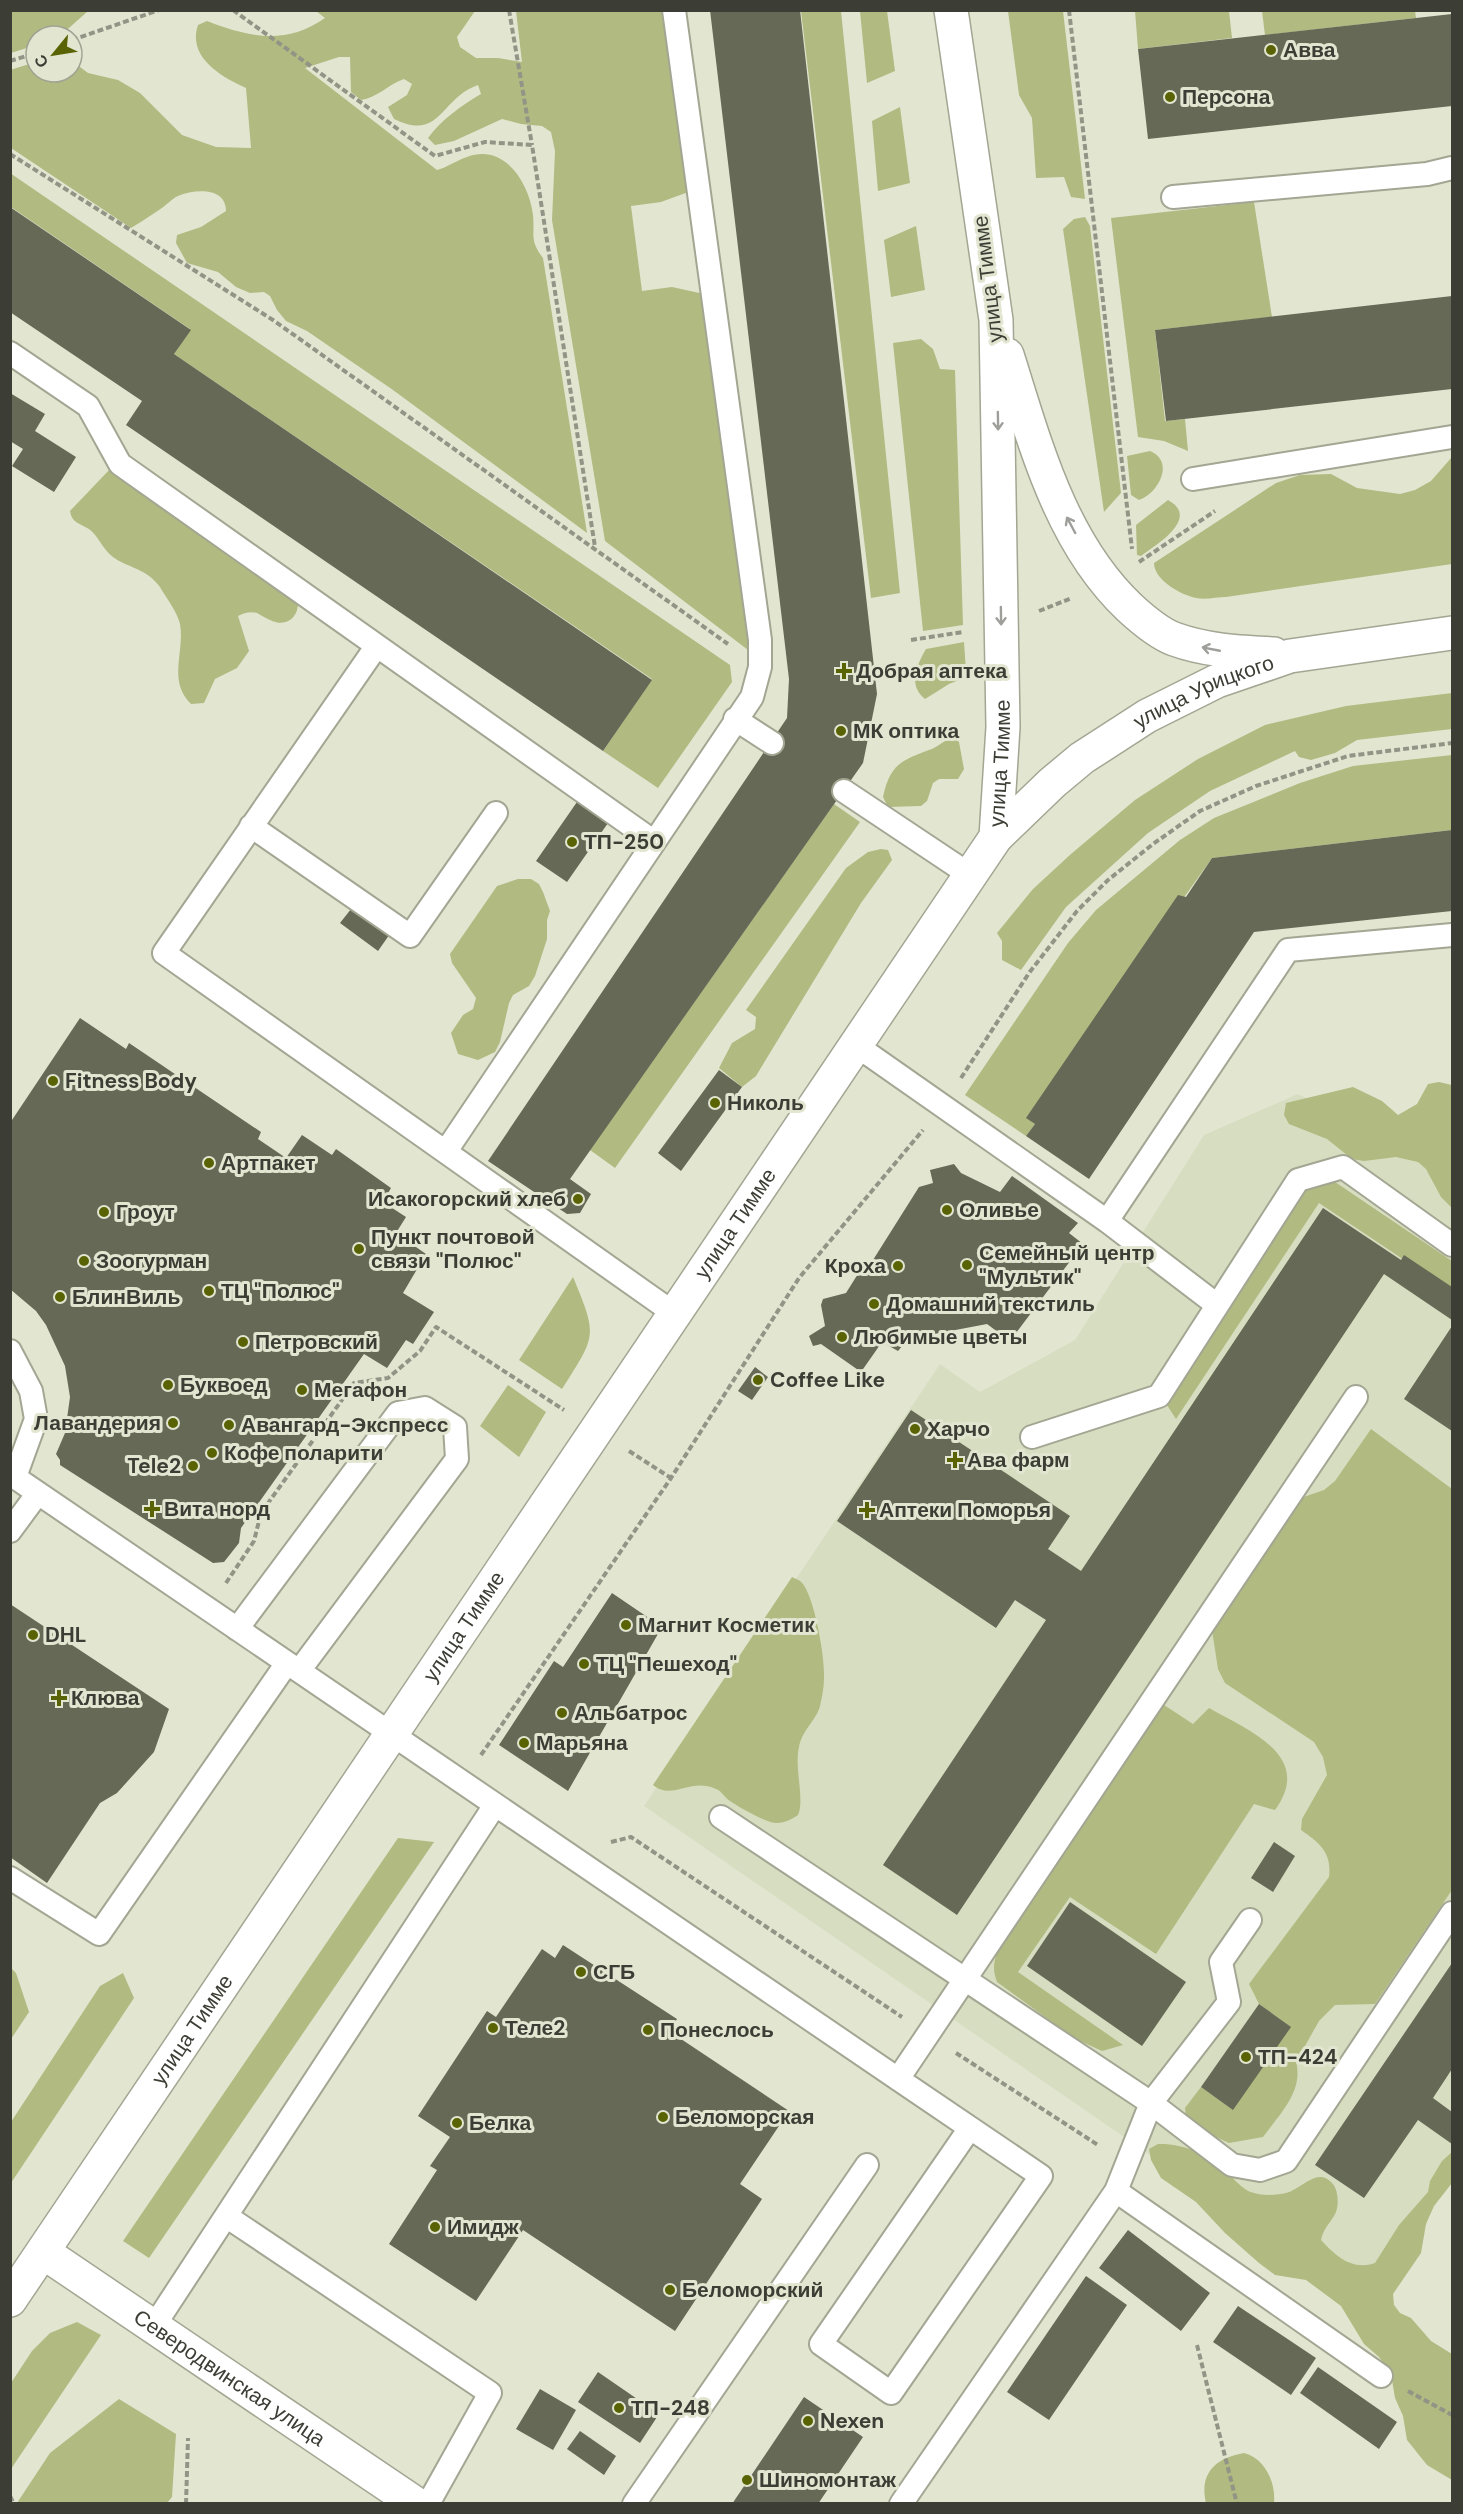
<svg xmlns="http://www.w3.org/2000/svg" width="1463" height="2514" font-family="'DM Sans',sans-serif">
  <rect width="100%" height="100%" fill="#e2e6d1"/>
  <path fill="#d7ddc0" d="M1298,1094L1371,1131L1452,1125V2163L1359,2299L644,1806L940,1364L980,1392L1075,1340L1204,1135Z"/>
  <path fill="#b0ba81" d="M10,11L11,10L88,11L60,36H36V45L11,53Z
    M316,11H475L457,37L460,47L476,58H498L522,62L516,11H665L691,191L661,202L631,206L642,291L672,287L704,294L752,653L605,541L552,220L555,151L551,132L542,126L521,124L502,119L454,141L435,145L428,138C441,120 462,105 481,94L478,85C440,98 441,142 394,119L388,107L407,95L412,84L404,79C389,84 377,98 361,100L351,92L350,57H339L305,68L437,170C448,167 457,160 467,157C504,143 529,182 533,215C535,235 529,240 543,258L587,533L393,390L307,331L286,321L277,310L270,296L264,292L250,293L236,287L218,272L187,263L176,243L177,235L201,227L226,211C226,187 195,189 178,196C171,199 166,206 159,210C150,216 141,222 131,228L11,148L10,70L36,62V72H72V61L88,73L118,80L140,93L182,135L216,147L251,148L246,88C221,77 187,57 198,25L207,21C249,37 285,46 325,18Z
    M801,11H841L900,593L871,598Z
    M860,11H887L895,71L867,83Z
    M1008,11H1063L1085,199L1071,197L1064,177L1036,178L1032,118L1019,95Z
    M1135,11H1229L1232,38L1138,49Z
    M1262,11H1415L1416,18L1265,35Z
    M900,107L910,183L878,191L872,121Z
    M10,173L730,665L732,682L658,788L603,751L652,679L174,354L190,329L11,207Z
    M1254,202L1272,317L1155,330L1165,421L1185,419L1188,451L1164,441L1138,437L1111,218Z
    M1085,217L1090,226L1121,493L1104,512L1063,229L1074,219Z
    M916,226L925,290L891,297L884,240Z
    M921,339L933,349L940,369L955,370L963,625L923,631L893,343Z
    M1150,451C1175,461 1159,493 1139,500L1131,495L1127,456Z
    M1452,457V564L1226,597C1217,597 1206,600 1196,598C1181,595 1154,580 1154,563L1276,483L1300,475L1331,474L1357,488L1400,494L1415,490L1431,481Z
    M112,467L298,601C299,618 286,628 270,620C265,618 261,615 257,613C250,611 244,613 238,616L249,651L237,668L215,679L204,703L191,704C167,680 185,653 180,624C177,611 166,598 160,587C146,568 128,568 113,557C103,550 98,535 89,529C79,523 72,523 70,511Z
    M1168,500C1201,518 1156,545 1141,556L1137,555L1136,525Z
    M964,642L966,671L959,680L949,684L925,699C908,686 916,666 926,649Z
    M1452,693V729L1357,740L1335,753L1311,760L1299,757L1295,751L1210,791L1148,833L1066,907L1021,970L1002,960V941L997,933L1033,889L1071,854L1135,800L1198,759L1265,725L1346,706Z
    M954,738L959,742L964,769L958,779H939L933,783L927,801L921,806L888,807L883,797C890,765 900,761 929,750C939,747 944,739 954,738Z
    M1452,755V830L1212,858L1027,1118L1035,1124L1026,1136L965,1095L1068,943L1096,910L1180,840L1214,818L1300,783L1353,766Z
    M834,804L860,822L615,1168L590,1150Z
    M881,849L888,850L892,860L861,903L756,1076L742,1087L719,1068L732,1043L755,1029L756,1017L746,1010L846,868L868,852Z
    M518,879H531L539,884L543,892L550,911L547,920V939L535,976L529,986L513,995L509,1003L500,1042L495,1052L478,1060L458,1054L451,1033L463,1015L473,1009L476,998L452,963L450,954L497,886Z
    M1439,1082L1452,1085V1208L1441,1197L1426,1169L1418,1162L1396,1157L1364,1161L1352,1159L1327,1139L1289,1124L1284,1115L1286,1103L1353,1087L1382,1101L1398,1115L1417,1104L1428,1084Z
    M1335,1182L1452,1261V1292L1319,1203L1176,1419L1165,1402L1309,1186Z
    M573,1277C598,1337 596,1335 562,1389L519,1360Z
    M508,1385L546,1412L519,1457L480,1426Z
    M1371,1429L1452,1489V1890L1375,2004L1335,2005L1319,2021L1296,2062C1304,2091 1279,2115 1263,2137L1229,2143L1200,2130L1186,2117L1185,2108L1201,2087L1233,2109L1290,2027L1259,2004L1249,1984L1329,1877C1332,1853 1320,1843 1301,1830L1302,1819L1327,1775L1323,1757L1314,1742L1225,1683L1218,1669L1212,1630L1298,1499L1324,1490L1335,1481Z
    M792,1577C796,1579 800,1580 803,1584C815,1600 825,1658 824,1678C824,1687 822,1697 820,1706C816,1721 802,1730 799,1747C794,1768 805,1799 798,1815C792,1819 785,1823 777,1823C766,1823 739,1807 730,1801C725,1798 722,1791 716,1789C690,1777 673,1801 653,1785Z
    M1161,1703L1193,1724L1209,1708C1247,1730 1315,1755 1275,1810L1254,1804L1156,1954L1070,1897L1018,1972L1123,2045L1102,2051L1074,2038L997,1982C993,1971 993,1964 997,1953Z
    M398,1838L434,1842L149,2258L123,2241Z
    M11,1968L16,1973L29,2012L11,2039Z
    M123,1973L134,1998L11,2183V2122L100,1986Z
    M1158,2144C1180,2143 1206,2153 1222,2167C1232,2176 1241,2190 1254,2193C1263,2196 1277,2195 1286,2193C1300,2190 1317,2167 1331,2182C1335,2186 1336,2189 1337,2194C1341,2219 1326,2219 1321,2240C1336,2256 1352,2271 1375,2263L1399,2225L1428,2192L1430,2181L1442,2161L1452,2152V2183L1434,2206L1426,2224L1421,2253L1393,2294L1394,2305L1400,2313L1411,2318L1431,2341L1452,2354V2480L1427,2465L1407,2440L1403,2416L1395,2398L1391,2374L1379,2357L1364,2344L1341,2306L1306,2280L1275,2275L1259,2263L1225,2233L1196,2202L1161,2178L1151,2160L1149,2149Z
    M77,2322L101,2335L11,2469V2383L32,2351L50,2333Z
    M119,2399L176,2434L172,2497L167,2503H17L50,2453Z
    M1244,2453C1265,2458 1276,2483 1274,2503H1206C1199,2474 1215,2458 1244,2453Z"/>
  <path fill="#656956" d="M710,10H800L877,694L863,763L570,1179L591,1194L580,1213L567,1214L488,1161L787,718L789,679Z
    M1452,14V106L1148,139L1138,49Z
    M10,207L191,330L174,354L652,680L603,751L126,425L142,401L10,312Z
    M1452,296V389L1166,421L1155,330Z
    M10,393L45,414L35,431L76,457L54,492L12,466L23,449L10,441Z
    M577,802L608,823L567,882L536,861Z
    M1452,830V911L1254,932L1089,1179L1026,1136L1035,1124L1026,1118L1178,895L1186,897L1212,858Z
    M355,904L392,931L378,951L340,923Z
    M80,1018L126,1049L129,1043L261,1132L258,1139L286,1158L302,1135L332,1155L336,1149L391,1188L383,1202L406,1217L396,1233L426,1254L403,1293L434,1312L413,1344L406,1340L387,1368L364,1354L241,1528L239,1543L224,1562L213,1563L60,1465V1460L56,1454L65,1433L70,1397L65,1366L46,1325L36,1311L10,1289V1123Z
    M719,1070L742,1087L681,1171L658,1153Z
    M954,1164L961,1173L1000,1192L1012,1176L1078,1223L1069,1233L1083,1244L1010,1341L987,1324L908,1339L898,1351L882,1342L861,1372L821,1344L813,1346L809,1336L825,1326L821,1305L823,1299L846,1293L861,1269L873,1260L919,1187L933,1183L930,1170Z
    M1323,1208L1401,1260L1404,1255L1452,1287V1320L1384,1274L957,1915L883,1865L1046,1620L1015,1600L996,1628L837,1521L911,1410L1070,1516L1048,1549L1081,1571Z
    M1452,1326V1431L1404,1399Z
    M755,1367L768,1377L752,1400L738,1391Z
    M612,1593L662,1627L568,1791L499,1745L554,1661L563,1667Z
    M10,1604L169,1709L154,1752L117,1793L100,1803L47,1883L10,1857Z
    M1274,1842L1295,1856L1273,1892L1251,1878Z
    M1070,1902L1186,1982L1142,2046L1027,1966Z
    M563,1945L677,2019L669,2031L789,2111L740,2184L762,2199L675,2331L523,2230L476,2301L389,2244L437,2170L430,2166L450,2137L418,2116L487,2011L496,2017L542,1949L555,1958Z
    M1452,1963V2069L1433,2098L1452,2112V2144L1418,2120L1364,2198L1315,2165Z
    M1259,2004L1291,2027L1233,2110L1201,2087Z
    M1128,2230L1210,2293L1181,2331L1099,2268Z
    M1086,2276L1127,2305L1049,2420L1007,2392Z
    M1238,2306L1316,2358L1291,2395L1213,2342Z
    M1318,2367L1397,2422L1379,2449L1300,2393Z
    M598,2372L659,2414L640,2443L578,2402Z
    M540,2389L576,2410L553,2450L516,2429Z
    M804,2397L863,2437L818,2504H732Z
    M580,2431L616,2456L604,2475L567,2449Z"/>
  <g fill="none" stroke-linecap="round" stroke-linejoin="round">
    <defs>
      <path id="service" d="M1173,197L1427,174L1452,168
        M10,353L88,406L120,464L653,841
        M1193,479L1452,437
        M376,647L164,953L675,1314
        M735,719L772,743
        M844,791L970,875
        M251,826L410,936L496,813
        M857,1046L1107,1221L1288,950L1452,935
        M446,1151L752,697L760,667V640L674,10
        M1107,1221L1217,1305
        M10,1351L31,1391L36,1419L15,1477
        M1032,1437L1159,1396L1298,1180L1343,1167L1452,1245
        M10,1474L898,2079L1041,2176L891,2393L821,2344L970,2128
        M10,1531L38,1493
        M237,1629L398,1413L425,1408L455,1427L457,1459L299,1671
        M721,1817L1151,2103L1232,2165L1260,2170L1286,2161L1452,1913
        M10,1878L99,1934L287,1663
        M898,2079L1356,1397
        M1116,2191L1381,2376
        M226,2216L490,2393L428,2504
        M154,2326L495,1805
        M634,2504L867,2165
        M901,2504L1116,2191L1151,2103L1229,2002L1221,1962L1250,1920"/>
      <g id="minor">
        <path id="s1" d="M43,2252L416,2504"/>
      </g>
      <g id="secondary">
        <path d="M1007,355C1035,443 1060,542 1130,608C1142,619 1158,633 1174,639C1207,651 1240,652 1274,654"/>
        <path id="s2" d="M996,837L1052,783L1082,758L1147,716L1217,681L1290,656L1452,633"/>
        <path id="s3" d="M10,2300L996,837L1003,727L996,320L951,10"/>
      </g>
    </defs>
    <use href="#service" stroke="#a2a692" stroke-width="26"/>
    <use href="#minor" stroke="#a2a692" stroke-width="36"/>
    <use href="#secondary" stroke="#a2a692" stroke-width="36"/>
    <path stroke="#929586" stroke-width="4" stroke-dasharray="6 3" stroke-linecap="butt" d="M233,10L435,156L485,142L532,145L595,547
      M509,10L532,145
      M1069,10L1132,549
      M72,40L159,10
      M10,61L36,53
      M10,154L273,320L728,644
      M1139,562L1215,511
      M1039,611L1072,598
      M911,640L963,632
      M961,1078L1029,973L1077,911L1108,880L1153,844L1200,811L1256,786L1348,756L1452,743
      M629,1451L671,1478
      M226,1583L254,1541L261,1513L354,1383L388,1378L420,1351L436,1327L564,1410
      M481,1755L671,1478L799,1278L923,1130
      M611,1842L631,1837L902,2017
      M956,2053L1098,2145
      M1197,2345L1237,2504
      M1408,2391L1452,2415
      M10,2496L14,2504
      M186,2504L188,2438"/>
    <use href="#service" stroke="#fff" stroke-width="22"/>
    <use href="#minor" stroke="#fff" stroke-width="33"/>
    <use href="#secondary" stroke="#fff" stroke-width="33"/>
  </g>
  <defs><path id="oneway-shaft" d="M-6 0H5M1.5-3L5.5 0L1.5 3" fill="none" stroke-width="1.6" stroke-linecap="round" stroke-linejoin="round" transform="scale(1.5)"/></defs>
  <g stroke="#9e9e9a">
    <use href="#oneway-shaft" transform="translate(998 421) rotate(89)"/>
    <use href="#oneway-shaft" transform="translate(1071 525) rotate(-118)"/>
    <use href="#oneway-shaft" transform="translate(1001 616) rotate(89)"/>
    <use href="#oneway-shaft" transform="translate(1211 649) rotate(-169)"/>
  </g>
  <g fill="#596303" stroke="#e2e6d1" stroke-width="2">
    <circle cx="1271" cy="50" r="6"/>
    <circle cx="1170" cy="97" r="6"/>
    <path d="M841 662h6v6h6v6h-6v6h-6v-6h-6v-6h6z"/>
    <circle cx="841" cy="731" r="6"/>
    <circle cx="572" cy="842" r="6"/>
    <circle cx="53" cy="1081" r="6"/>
    <circle cx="715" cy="1103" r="6"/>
    <circle cx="209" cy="1163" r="6"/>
    <circle cx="578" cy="1199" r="6"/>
    <circle cx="947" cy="1210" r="6"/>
    <circle cx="104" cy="1212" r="6"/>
    <circle cx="359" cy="1249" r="6"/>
    <circle cx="84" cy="1261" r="6"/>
    <circle cx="967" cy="1265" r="6"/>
    <circle cx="898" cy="1266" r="6"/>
    <circle cx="209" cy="1291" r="6"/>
    <circle cx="60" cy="1297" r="6"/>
    <circle cx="874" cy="1304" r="6"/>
    <circle cx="842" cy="1337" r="6"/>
    <circle cx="243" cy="1342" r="6"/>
    <circle cx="758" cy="1380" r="6"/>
    <circle cx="168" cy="1385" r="6"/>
    <circle cx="302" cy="1390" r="6"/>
    <circle cx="173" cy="1423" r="6"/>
    <circle cx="229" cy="1425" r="6"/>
    <circle cx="915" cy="1429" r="6"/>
    <circle cx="212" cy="1453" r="6"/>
    <path d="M952 1451h6v6h6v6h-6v6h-6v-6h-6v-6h6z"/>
    <circle cx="193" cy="1466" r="6"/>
    <path d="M149 1500h6v6h6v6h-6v6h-6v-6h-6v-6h6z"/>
    <path d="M864 1501h6v6h6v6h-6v6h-6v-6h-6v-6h6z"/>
    <circle cx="626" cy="1625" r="6"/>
    <circle cx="33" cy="1635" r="6"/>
    <circle cx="584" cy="1664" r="6"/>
    <path d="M56 1689h6v6h6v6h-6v6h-6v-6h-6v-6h6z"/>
    <circle cx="562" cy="1713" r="6"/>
    <circle cx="524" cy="1743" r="6"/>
    <circle cx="581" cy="1972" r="6"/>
    <circle cx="493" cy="2028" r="6"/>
    <circle cx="648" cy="2030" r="6"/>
    <circle cx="1246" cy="2057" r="6"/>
    <circle cx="663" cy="2117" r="6"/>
    <circle cx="457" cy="2123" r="6"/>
    <circle cx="435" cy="2227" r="6"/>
    <circle cx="670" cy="2290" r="6"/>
    <circle cx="619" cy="2408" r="6"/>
    <circle cx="808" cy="2421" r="6"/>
    <circle cx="747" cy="2480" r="6"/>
  </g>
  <g text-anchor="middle" stroke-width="6" stroke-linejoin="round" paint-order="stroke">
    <g font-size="21" font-weight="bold" fill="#3c3e35" stroke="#e2e6d1" text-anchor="start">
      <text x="1283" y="57">Авва</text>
      <text x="1182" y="104">Персона</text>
      <text x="856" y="678">Добрая аптека</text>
      <text x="853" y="738">МК оптика</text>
      <text x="584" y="849">ТП-250</text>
      <text x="65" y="1088">Fitness Body</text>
      <text x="727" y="1110">Николь</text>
      <text x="221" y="1170">Артпакет</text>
      <text x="566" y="1206" text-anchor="end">Исакогорский хлеб</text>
      <text x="959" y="1217">Оливье</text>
      <text x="116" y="1219">Гроут</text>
      <text x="371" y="1244">Пункт почтовой<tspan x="371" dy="24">связи "Полюс"</tspan></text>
      <text x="979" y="1260">Семейный центр<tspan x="979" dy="24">"Мультик"</tspan></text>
      <text x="96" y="1268">Зоогурман</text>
      <text x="886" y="1273" text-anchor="end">Кроха</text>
      <text x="221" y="1298">ТЦ "Полюс"</text>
      <text x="72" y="1304">БлинВиль</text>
      <text x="886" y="1311">Домашний текстиль</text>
      <text x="854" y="1344">Любимые цветы</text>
      <text x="255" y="1349">Петровский</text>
      <text x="770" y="1387">Coffee Like</text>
      <text x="180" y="1392">Буквоед</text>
      <text x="314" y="1397">Мегафон</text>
      <text x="161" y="1430" text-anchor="end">Лавандерия</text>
      <text x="241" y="1432">Авангард-Экспресс</text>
      <text x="927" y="1436">Харчо</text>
      <text x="224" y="1460">Кофе поларити</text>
      <text x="967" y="1467">Ава фарм</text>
      <text x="181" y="1473" text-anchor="end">Tele2</text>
      <text x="164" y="1516">Вита норд</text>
      <text x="879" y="1517">Аптеки Поморья</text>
      <text x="638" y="1632">Магнит Косметик</text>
      <text x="45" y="1642">DHL</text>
      <text x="596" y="1671">ТЦ "Пешеход"</text>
      <text x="71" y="1705">Клюва</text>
      <text x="574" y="1720">Альбатрос</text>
      <text x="536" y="1750">Марьяна</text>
      <text x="593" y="1979">СГБ</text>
      <text x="505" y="2035">Теле2</text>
      <text x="660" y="2037">Понеслось</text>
      <text x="1258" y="2064">ТП-424</text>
      <text x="675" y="2124">Беломорская</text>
      <text x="469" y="2130">Белка</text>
      <text x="447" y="2234">Имидж</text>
      <text x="682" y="2297">Беломорский</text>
      <text x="631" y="2415">ТП-248</text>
      <text x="820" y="2428">Nexen</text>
      <text x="759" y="2487">Шиномонтаж</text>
    </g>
    <g font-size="21" fill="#3c3e35" stroke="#e2e6d1">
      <text transform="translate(988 279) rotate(-97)" y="7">улица Тимме</text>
      <text dy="7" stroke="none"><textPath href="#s2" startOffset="256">улица Урицкого</textPath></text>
      <text dy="7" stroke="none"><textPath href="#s3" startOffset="1838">улица Тимме</textPath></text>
      <text dy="7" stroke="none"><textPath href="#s3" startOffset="1298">улица Тимме</textPath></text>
      <text dy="7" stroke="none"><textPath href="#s3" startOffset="812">улица Тимме</textPath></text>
      <text dy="7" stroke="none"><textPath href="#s3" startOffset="326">улица Тимме</textPath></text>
      <text dy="7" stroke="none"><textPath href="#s1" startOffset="225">Северодвинская улица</textPath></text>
    </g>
  </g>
  <rect width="1463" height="2514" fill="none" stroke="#3c3e35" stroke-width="24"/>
  <g transform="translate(54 54) rotate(240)"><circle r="28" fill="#e2e6d1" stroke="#a0a393" stroke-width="1.5"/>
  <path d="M0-4.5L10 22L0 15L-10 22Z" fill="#596303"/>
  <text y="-9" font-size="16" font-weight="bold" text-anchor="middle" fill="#3c3e35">С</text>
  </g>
</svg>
